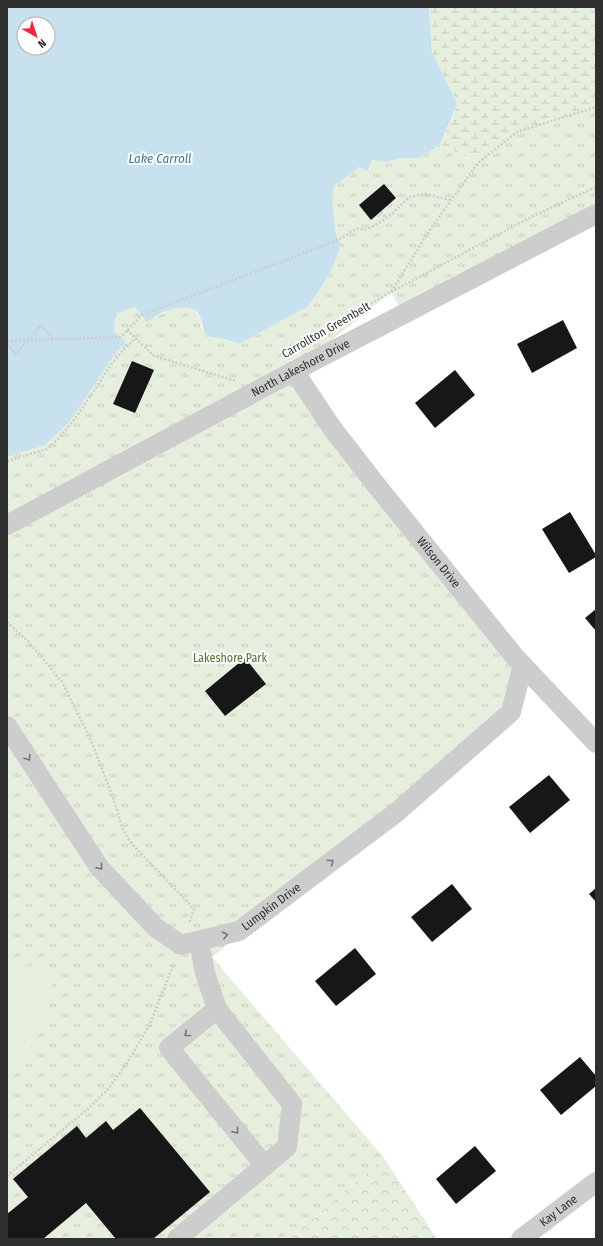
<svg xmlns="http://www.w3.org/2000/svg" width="603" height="1246" font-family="'Fira Sans Condensed',sans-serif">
  <defs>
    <pattern id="grass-tufts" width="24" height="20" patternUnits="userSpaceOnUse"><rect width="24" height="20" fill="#e6eedd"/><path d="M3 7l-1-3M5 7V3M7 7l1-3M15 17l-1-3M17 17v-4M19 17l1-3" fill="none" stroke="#c6ccbe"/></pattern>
    <pattern id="forest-crowns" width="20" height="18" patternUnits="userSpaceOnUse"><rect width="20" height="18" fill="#e6eedd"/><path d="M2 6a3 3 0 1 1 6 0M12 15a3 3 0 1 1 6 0" fill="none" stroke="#c6ccbe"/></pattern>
    <pattern id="wetland-marsh" width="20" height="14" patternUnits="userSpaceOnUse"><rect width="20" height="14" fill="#e6eedd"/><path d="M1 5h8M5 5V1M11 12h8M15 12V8" fill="none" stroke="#c6ccbe"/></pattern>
  </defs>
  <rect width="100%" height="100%" fill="#fff"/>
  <path fill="url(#grass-tufts)" d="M596,107V214L404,314L391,292L294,371L523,665L511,712L397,812L212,957L384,1158L289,1239H7V457L45,445L75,414L118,350L126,342L114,331V314L135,307L154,318C167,310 190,299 200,317C202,320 200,323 201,326C203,330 208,336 212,338C215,339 220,338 224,339C229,340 234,343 239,344L307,307C318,294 338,262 340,245C340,242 337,237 336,234C334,221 331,197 333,185L340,182L359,167L369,170L372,160L386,162L400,158H417L427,154L440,144L478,163L517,132Z"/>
  <path fill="url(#forest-crowns)" d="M384,1158L437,1239H289Z"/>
  <path fill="url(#wetland-marsh)" d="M429,7H596V107L517,132L478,163L440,144L455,111L456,101L432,52Z"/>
  <path fill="#e6eedd" d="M7,964L53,967L52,992L47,1014L38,1035L22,1061L7,1077Z"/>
  <path fill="#c8e1ef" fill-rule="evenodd" d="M7,7H429L432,52L456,101L457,105L440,144L427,154L417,158H400L386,162L372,160L368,171L359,167L340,182L334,185C331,197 334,221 336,234C337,237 340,242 340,245C338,262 318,294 307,307L239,344C234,342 229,340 224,339C220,338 215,339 211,337C203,333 203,327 201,319C197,305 181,306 169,310C161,312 154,318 147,322L135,307L115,314L114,331L126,342L118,350L75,414L67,424L45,445L7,457ZM24,24H48V48H24Z"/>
  <path fill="#171717" d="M384,184L396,198L371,220L359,205Z
    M563,320L577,348L532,373L517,344Z
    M132,361L154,370L135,413L113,404Z
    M455,370L475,395L435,428L415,403Z
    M570,512L596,555V557L569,573L542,529Z
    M596,609V631L585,618Z
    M245,658L266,684L225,716L205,691Z
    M549,775L570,800L530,833L509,807Z
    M452,884L472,909L432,942L411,917Z
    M596,888V902L589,894Z
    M355,948L376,974L336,1006L315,981Z
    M580,1057L596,1076V1086L561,1115L540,1090Z
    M140,1108L210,1192L153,1239H116L86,1203L43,1239H7V1214L28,1197L13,1179L77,1126L86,1138L106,1121L113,1130Z
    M475,1146L496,1171L456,1204L436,1179Z"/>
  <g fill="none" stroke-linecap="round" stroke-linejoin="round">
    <path stroke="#cdcdcd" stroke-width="2.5" stroke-dasharray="2 2" stroke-linecap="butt" d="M381,212L386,218
      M391,292L533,216L596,187
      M127,330L154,356L236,381
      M319,334L391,292L431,228L478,163L517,132L596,107
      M7,341L121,337L142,315L338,240L356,229H367L379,223L393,213L409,197L425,194L451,200
      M7,344L16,354L41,325L54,339
      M7,461L47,449L58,439L77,416L111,365L122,351L136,338
      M7,622L29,642L62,682L89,736L113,797L123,830L132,844L194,909L189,923
      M7,1176L90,1107L109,1088L127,1063L150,1024L174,963"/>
    <g stroke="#cdcdcd" stroke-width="20">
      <path id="s1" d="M294,371L332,428L377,486L515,657L596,743"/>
      <path id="s2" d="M7,525L294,371L596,214"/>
      <path id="s3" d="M7,726L99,867L155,927L181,945L239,931L397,812L511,712L523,665"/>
      <path d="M217,1009L169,1048L265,1166"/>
      <path d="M177,1239L287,1147L292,1104L217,1009L205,973L199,941"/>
      <path id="s4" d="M521,1239L596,1182"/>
    </g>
  </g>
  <defs><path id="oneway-chevron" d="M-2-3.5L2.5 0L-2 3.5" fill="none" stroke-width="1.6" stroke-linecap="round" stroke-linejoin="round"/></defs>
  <g stroke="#777">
    <use href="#oneway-chevron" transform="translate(28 758) rotate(57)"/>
    <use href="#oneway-chevron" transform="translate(331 862) rotate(-37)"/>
    <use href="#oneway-chevron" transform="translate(100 867) rotate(51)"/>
    <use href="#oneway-chevron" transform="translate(225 935) rotate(-14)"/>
    <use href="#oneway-chevron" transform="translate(187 1034) rotate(141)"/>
    <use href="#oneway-chevron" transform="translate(236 1131) rotate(51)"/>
  </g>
  <g text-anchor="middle" stroke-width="4" stroke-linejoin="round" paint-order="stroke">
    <g font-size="12" fill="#303030" stroke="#fff">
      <text transform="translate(326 330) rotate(-30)" y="4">Carrollton Greenbelt</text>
      <text dy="4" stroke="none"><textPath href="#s2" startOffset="333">North Lakeshore Drive</textPath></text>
      <text dy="4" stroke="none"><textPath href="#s1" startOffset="240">Wilson Drive</textPath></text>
      <text dy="4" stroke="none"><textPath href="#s3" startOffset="382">Lumpkin Drive</textPath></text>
      <text dy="4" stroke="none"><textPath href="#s4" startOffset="47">Kay Lane</textPath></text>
    </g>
    <g font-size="12" fill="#547039" stroke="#fff">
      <text x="230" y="662">Lakeshore Park</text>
    </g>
    <g font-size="13" font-style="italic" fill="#377699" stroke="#fff">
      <text x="160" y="163">Lake Carroll</text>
    </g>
  </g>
  <rect width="603" height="1246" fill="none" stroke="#303030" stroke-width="16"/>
  <g transform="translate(36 36) rotate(141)"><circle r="19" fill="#ffffff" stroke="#acacac"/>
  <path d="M0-3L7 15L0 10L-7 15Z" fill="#f3263c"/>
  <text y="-6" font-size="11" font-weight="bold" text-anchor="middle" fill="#303030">N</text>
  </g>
</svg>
